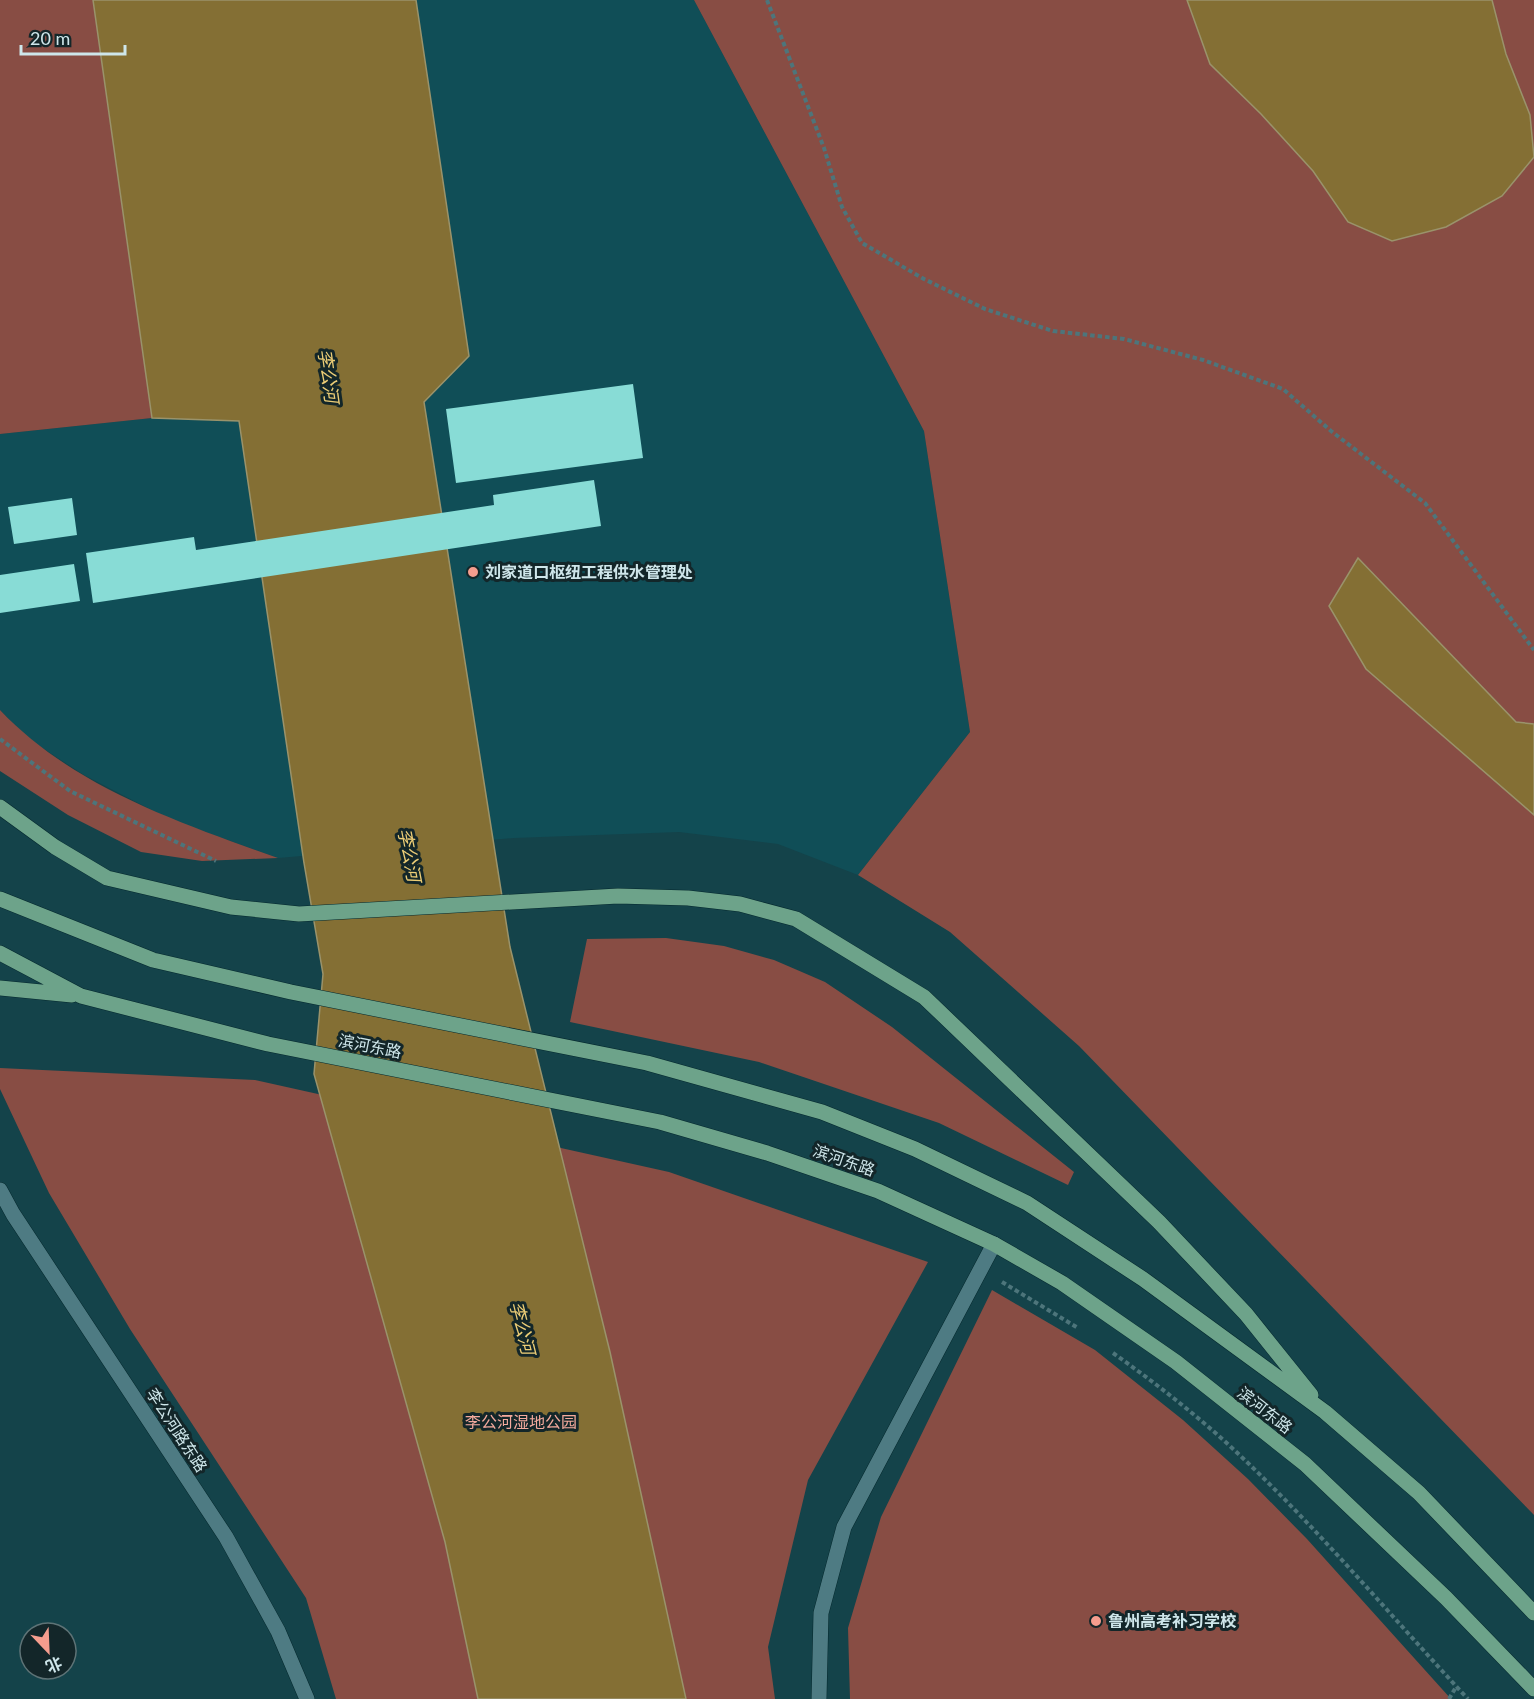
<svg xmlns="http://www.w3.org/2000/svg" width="1534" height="1699" font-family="Lato,'Noto Sans SC',sans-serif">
  <rect width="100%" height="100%" fill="#14434a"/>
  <path fill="#104e57" d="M93,0H694L924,431L970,732L858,875L778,844L679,832L514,838L278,858L169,819L84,775L27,738L0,710V434L152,418Z"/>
  <path fill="#884d44" d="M0,0H93L152,418L0,434Z
    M694,0H1534V1515L1079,1046L950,932L858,875L970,732L924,431Z
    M0,710C73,787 180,823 278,858L202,861L141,852L68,815L0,771Z
    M666,938L724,946L774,960L825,982L892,1027L1074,1172L1068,1185L939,1123L759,1062L570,1022L587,939Z
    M0,1068L255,1080L669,1172L928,1262L808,1480L768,1647L775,1699H336L306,1598L130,1329L49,1193L0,1089Z
    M992,1290L1095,1350L1183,1420L1248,1479L1307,1539L1451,1699H850L848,1628L881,1517Z"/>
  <path fill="#846f34" stroke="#9a936b" stroke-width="1.5" d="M93,0H416L469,356L424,402L510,947L610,1352L686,1699H478L445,1542L314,1074L323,974L304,863L239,421L152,418Z
    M1187,0H1492L1506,54L1530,115L1534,157L1502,196L1446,227L1392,241L1348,222L1313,171L1261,114L1210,64Z
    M1358,558L1516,722L1534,724V815L1366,669L1329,606Z"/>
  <path fill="#88dcd6" d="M633,384L643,458L456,483L446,409Z
    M594,480L601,526L93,603L86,553L194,537L196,550L494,505L493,495Z
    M72,498L77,535L14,544L8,507Z
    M74,564L80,601L0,613V575Z"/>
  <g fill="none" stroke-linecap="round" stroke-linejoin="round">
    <defs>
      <path id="street" d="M0,1190L13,1214L226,1537L278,1631L307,1699"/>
      <path id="secondary" d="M819,1699L821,1613L844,1527L994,1244"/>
      <path id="primary" d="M0,807L55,847L107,878L231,907L299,914L618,896L688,898L740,904L796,919L924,997L1159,1222L1246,1314L1311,1395
        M0,899L153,960L291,992L647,1063L822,1112L915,1149L1027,1203L1143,1279L1325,1412L1419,1493L1534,1613
        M0,953L81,996L268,1044L660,1122L767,1153L878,1191L994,1244L1062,1283L1176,1362L1305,1464L1446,1598L1534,1689
        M0,988L72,995"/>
    </defs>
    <use href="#street" stroke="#04282d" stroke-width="16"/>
    <use href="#secondary" stroke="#04282d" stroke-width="16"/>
    <use href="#primary" stroke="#04282d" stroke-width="16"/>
    <path stroke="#4d757b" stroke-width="4" stroke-dasharray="4.5 3" stroke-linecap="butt" d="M767,0L824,148L842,207L862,243L924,279L985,309L1053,331L1124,339L1203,360L1283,389L1331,431L1425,503L1534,650
      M0,739L70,791L216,861
      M1002,1282L1078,1328
      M1113,1353C1154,1382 1194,1413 1231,1447C1315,1525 1389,1614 1468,1699
      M1449,1699L1456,1687"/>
    <use href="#street" stroke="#4e7b83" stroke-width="15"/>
    <use href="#secondary" stroke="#4e7b83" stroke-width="15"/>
    <use href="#primary" stroke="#6da38a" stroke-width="15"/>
  </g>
  <g fill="#f59d8e" stroke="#132629" stroke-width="2">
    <circle cx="473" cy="572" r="6"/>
    <circle cx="1096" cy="1621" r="6"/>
  </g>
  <g text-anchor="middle" stroke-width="6" stroke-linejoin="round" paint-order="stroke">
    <g font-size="16" font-weight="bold" fill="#cee6ea" stroke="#132629" text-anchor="start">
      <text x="485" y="578">刘家道口枢纽工程供水管理处</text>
      <text x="1108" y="1627">鲁州高考补习学校</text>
    </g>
    <g font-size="16" fill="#cee6ea" stroke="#132629">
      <text transform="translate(370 1046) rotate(11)" y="6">滨河东路</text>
      <text transform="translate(844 1160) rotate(19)" y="6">滨河东路</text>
      <text transform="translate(1265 1410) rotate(38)" y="6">滨河东路</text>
      <text transform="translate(177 1430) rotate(57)" y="6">李公河路东路</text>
    </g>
    <g font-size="16" fill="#f4aa9d" stroke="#132629">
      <text x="521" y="1428">李公河湿地公园</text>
    </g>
    <g font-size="18" font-style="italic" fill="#eccd76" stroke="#132629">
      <text transform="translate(328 376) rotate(82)" y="6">李公河</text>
      <text transform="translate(409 855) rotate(79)" y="6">李公河</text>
      <text transform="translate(522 1328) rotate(76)" y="6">李公河</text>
    </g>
  </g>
  <g transform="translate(48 1651) rotate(157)"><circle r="28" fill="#132629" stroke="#5e7376" stroke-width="1.5"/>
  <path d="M0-4.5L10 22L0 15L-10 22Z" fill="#f59d8e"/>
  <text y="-9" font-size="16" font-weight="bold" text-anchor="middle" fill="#cee6ea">北</text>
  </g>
  <path d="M21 45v9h104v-9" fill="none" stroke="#cee6ea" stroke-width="3"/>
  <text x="30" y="45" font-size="18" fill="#cee6ea" stroke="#132629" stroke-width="4.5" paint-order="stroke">20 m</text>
</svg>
